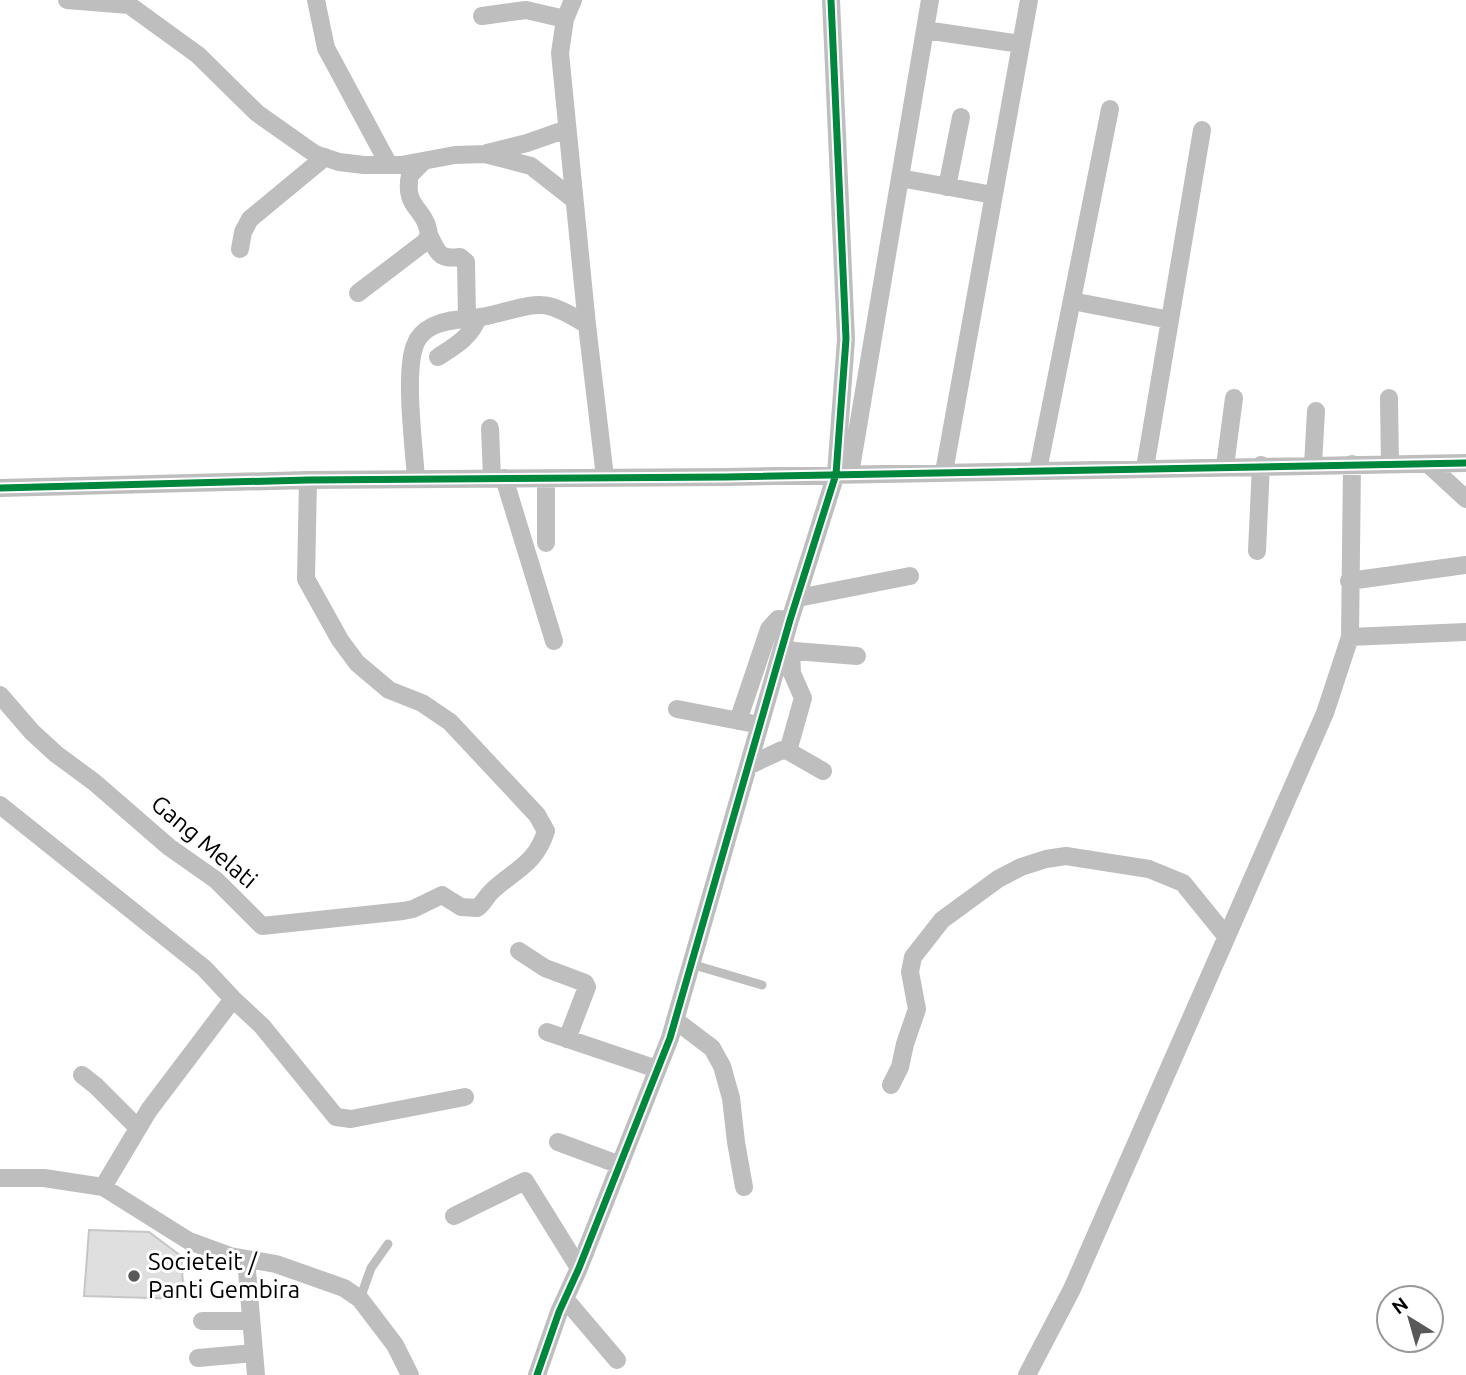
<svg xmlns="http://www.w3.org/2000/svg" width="1466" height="1375" font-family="Ubuntu,sans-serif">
  <rect width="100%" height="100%" fill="#fff"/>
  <path fill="#dfdfdf" stroke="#c6c6c6" stroke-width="2" d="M89,1230L149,1232L181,1256L184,1299L84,1296Z"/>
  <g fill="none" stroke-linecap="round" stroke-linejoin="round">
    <path stroke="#bebebe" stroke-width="9" d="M691,964L762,985
      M360,1299L371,1268L388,1244"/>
    <path stroke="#bebebe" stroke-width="18" d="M67,0L129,5
      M127,0L129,5L198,55L257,113L315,154L339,162L364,165H401L455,155L485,154L531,166L573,199
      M316,0L326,48L389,165
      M573,0L565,19L560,53L587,325L605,477
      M482,16L526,10L565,19
      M925,30L1021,44
      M487,153L527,143L567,129
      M900,178L993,195
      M947,187L961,117
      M429,235C438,252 438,260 460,257L466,262L467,319
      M240,249L243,232L250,219L325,157
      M358,293L425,242L429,235C426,207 403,209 410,175L424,161
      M1072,301L1170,320
      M438,357C455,346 470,338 478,318
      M1389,398L1390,464
      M490,428L492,478
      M1428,464L1466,499
      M1313,465L1316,411
      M1225,466L1234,398
      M1145,468L1202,130
      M1038,470L1110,109
      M944,472L1029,0
      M850,474L930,0
      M504,478L554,641
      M416,479C414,446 404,373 415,345C418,336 425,330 433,326C451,317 472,320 491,315C541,303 542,297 587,325
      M0,488L308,480L726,477L1466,463
      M546,543V478
      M1257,551L1261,465
      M1349,581L1466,565
      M798,598L910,576
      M1350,637L1466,632
      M782,650L857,656
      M0,695L32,732L56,754L94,782L169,847L216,880L262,926L403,911L413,909L442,895L461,907L477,908C483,904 486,897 491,892C514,870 536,864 546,831L537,815L450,722L422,703L389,690L357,663L340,640L306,579L308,480
      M677,709L750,723
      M738,721L769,629L778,619L790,620
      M788,751L803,698L792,673L791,650
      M748,766L782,750L788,751L823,771
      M0,805L204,968L233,999L262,1026L336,1117L351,1119L465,1097
      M519,951L545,968L585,983L587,987L567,1039
      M675,1020L712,1048L722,1066L731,1098L736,1142L744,1187
      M547,1032L657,1069
      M82,1075L96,1086L138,1128
      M891,1085L900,1067L905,1044L917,1009L910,972L913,957L942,920L998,879L1021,867L1046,859L1066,856L1149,869L1183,883L1226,936
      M558,1142L620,1165
      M0,1178H44L103,1187L189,1241L230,1256L276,1264L344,1288L360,1299L395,1345L410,1375
      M103,1187L149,1110L233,999
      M454,1216L525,1181L579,1268
      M246,1259L256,1375
      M566,1300L617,1360
      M202,1321H251
      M198,1358L254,1353
      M537,1375L559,1312L579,1268L670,1038L790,620L836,474L846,339L831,0
      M1027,1375L1072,1289L1325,713L1350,637L1352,464"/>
    <defs>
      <path id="cycleway" d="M0,488L308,480L726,477L1466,463
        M537,1375L559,1312L579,1268L670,1038L790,620L836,474L846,339L831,0"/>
    </defs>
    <use href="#cycleway" stroke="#fff" stroke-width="11"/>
    <use href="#cycleway" stroke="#00873e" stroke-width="7"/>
  </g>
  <circle fill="#595959" stroke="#fff" stroke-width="2.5" cx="134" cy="1276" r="7"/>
  <g text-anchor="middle" stroke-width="6" stroke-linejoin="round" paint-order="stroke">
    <g font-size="24" fill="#000" stroke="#fff">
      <text transform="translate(204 842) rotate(40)" y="8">Gang Melati</text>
    </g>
    <g font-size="24" fill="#000" stroke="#fff" text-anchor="start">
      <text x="148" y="1270">Societeit /<tspan x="148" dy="28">Panti Gembira</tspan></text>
    </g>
  </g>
  <g transform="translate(1410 1319) rotate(323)"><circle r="33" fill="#ffffff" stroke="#999999" stroke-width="2"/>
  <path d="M0-5L12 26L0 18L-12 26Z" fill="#595959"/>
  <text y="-10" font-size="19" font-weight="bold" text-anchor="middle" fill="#000000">N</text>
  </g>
</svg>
